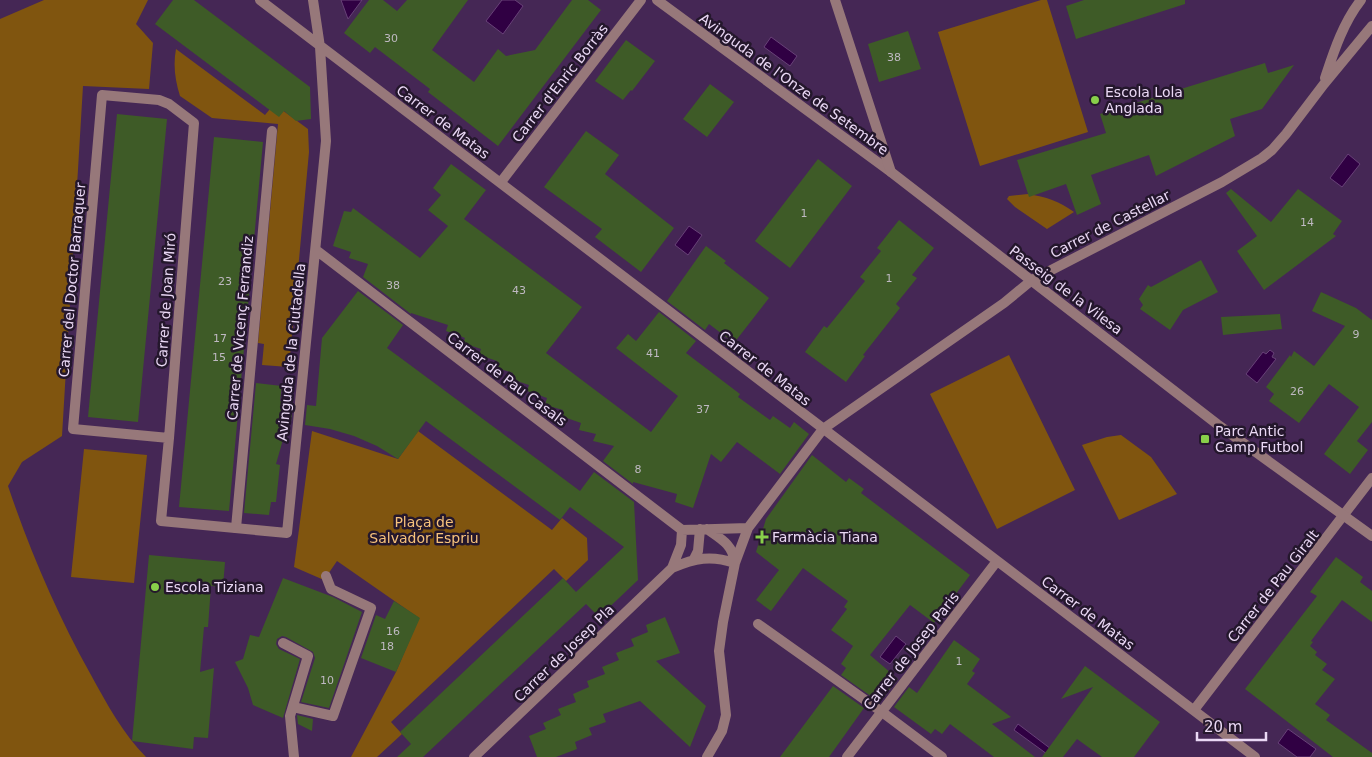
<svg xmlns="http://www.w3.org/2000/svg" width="1372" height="757" font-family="'DejaVu Sans',sans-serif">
  <rect width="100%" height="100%" fill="#452755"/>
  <path fill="#80550f" d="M44,0H148L136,24L153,43L149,89L83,86L62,436L22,462L8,486C30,551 57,614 91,675C107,704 123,734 146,757H0V19Z
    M1041,0H1047L1088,132L980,166L938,32Z
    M176,49L265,115L274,104L308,129L309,152L289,367L262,365L264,344L258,343L278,124L212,118L180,96C175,80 173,65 176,49Z
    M1028,194C1046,197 1059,201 1074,212L1047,229L1015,207L1007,199L1009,196Z
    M1009,355L1075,490L997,529L930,394Z
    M312,431L398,459L418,431L552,530L562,518L587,538L588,560L566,581L554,569L391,722L402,734L377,757H351L396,672L419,618L337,561L324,580L294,567Z
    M1121,435L1151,457L1177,494L1119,520L1082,445L1107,437Z
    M84,449L147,455L134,583L71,577Z"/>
  <path fill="#300043" stroke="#684178" d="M341,0H362L348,19Z
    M502,0H515L523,6L503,34L486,21Z
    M771,37L797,56L790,66L764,47Z
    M1348,154L1360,164L1342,187L1330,178Z
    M689,226L702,235L688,255L675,245Z
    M1270,350L1274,353L1272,357L1276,359L1257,383L1246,374L1263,352L1266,354Z
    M896,636L906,644L890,664L880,657Z
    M1018,724L1051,749L1047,754L1014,730Z
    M1288,729L1316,749L1310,757H1297L1278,743Z"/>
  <path fill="#3e5b27" d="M173,0H194L310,87L311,119L296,121L284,111L279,117L155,24Z
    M369,0H383L397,11L407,0H468L432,50L474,82L498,49L506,56L535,50L572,0H588L601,10L498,146L428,92L430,89L375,47L370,53L344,33Z
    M1084,0H1185V4L1076,39L1066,6Z
    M908,31L921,69L879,82L868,44Z
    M626,40L655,61L632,91L631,90L623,100L595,81Z
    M1265,63L1268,73L1294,65L1262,109L1230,119L1235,136L1156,176L1149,155L1091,175L1101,204L1077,215L1066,184L1029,197L1017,160L1106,133L1100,114Z
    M710,84L734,102L707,137L683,119Z
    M117,114L167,119L138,422L88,417Z
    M586,131L619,155L605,174L674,228L641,272L595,237L602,229L544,187Z
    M214,137L263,142L229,511L179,507Z
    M818,159L852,186L790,268L755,241Z
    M451,164L486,190L464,219L582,307L546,353L651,432L678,396L616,348L628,334L636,341L659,312L696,341L686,353L740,394L738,397L770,420L773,416L790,428L794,422L809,434L780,474L737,442L721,462L711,454L693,508L675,502L677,494L633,482V484L603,461L614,446L593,441L596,434L579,430L581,423L561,416L563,410L545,405L547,398L527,391L529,385L511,379L513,373L494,367L497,361L479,355L481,349L463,343L465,338L446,331L448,325L411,313V314L363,277L368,264L349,258L351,252L333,246L344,211L351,212L353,208L420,258L448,226L428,210L441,195L433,188Z
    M1231,189L1271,222L1298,189L1342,221L1333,234L1336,236L1264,290L1237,251L1257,236L1226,193Z
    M899,220L934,248L912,275L917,278L896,304L900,308L863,355L865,356L846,382L805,352L824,326L827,328L865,281L860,277L881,251L877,248Z
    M706,246L726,261L724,263L769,298L734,343L709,324L705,330L667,301Z
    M1201,260L1218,292L1183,310L1170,330L1140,309L1143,305L1139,299L1148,285L1151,287Z
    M358,291L403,325L387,348L402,359L580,491L594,472L634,502L638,580L599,617L586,604L423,757H397L411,744L400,732L563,578L576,592L624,547L570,507L560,520L426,421L398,459L377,446L354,436L330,429L305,425L307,405L316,406L322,338Z
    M1321,292L1356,308L1372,320V422L1357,441L1368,450L1350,474L1324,454L1359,407L1329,384L1299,423L1269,401L1274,394L1266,387L1290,355L1291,357L1294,351L1314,366L1345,326L1312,311Z
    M1280,314L1282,329L1223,335L1221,317Z
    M256,383L282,386L280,401L293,403L291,422H288L276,464L280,465L276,502H271L269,515L244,513Z
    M812,455L846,482L849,478L864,489L861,493L970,575L934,623L910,605L870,655L898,679L883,698L875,692L872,697L841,675L846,668L841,664L853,646L831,630L847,609L844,607L848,601L803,568L771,611L756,600L779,570L756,552L766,519Z
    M149,555L225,562L223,587L211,586L208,627H204L200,672L214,668L208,738L194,737L193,749L132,741Z
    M1336,557L1363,577L1360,582L1372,591V622L1342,600L1311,641L1313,642L1310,646L1317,652L1315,655L1327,664L1322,670L1335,679L1315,704L1330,715L1326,720L1372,753V757H1333L1245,689L1317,596L1310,592Z
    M283,578L333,597L362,612L329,708L301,702L315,658L313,652L286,637L282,636L277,639L276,644L279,649L300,659L283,718L253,705L248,688L235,662L243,659L250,635L259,637Z
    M394,601L420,618L396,672L361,658L376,615L385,619Z
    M665,617L680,653L656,661L706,706L690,747L640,701L603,714L606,722L589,728L592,735L575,742L577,749L556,757H537L529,736L546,729L543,723L561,715L558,709L576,702L573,694L589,687L587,681L605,674L602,667L619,660L616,653L634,646L631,639L648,632L646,625Z
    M954,640L980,659L972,671L975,673L967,684L1011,717L992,724L1035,757H994L950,724L942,734L935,729L931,734L894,707L909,687L917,693Z
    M1085,666L1160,722L1134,757H1102L1077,739L1063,757H1042L1093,687L1061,699Z
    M833,686L864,708L829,757H780Z
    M297,715L313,719L312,731L298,724Z"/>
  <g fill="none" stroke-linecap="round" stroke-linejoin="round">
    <path stroke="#97787a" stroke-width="10" d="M236,528L272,131
      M283,643L308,656L290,716L294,757
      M293,707L333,716L371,608L331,589L326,576"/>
    <path stroke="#97787a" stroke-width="10" d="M260,0L1255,757
      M657,0L891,172
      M1325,78C1334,51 1343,23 1361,0
      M501,182L641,0
      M316,250L682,530
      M169,438L73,429L102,95L159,100L169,104L194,123L169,438L161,521L287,533L326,141L320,47L313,0
      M707,529C721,539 732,544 735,562
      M682,530L748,528
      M694,559L698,551L700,529
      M672,568L681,545L682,530
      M758,624L882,712L942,757
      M1194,710L1372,478
      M474,757L672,568C695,558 711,555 735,563
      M707,757L722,731L726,715L719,651L723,622L735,563L748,528L823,429L1004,303L1032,280L1222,182L1262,158L1272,150L1286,134L1324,84L1372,26
      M847,757L997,561"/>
    <path stroke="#97787a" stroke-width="10" d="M835,0L891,172L1217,424L1372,536"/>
  </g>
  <g fill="#88cf4a" stroke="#24172c" stroke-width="2">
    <circle cx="1095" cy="100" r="5"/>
    <rect x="1200" y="434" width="10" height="10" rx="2.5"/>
    <path d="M759.5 529.5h5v5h5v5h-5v5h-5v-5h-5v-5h5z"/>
    <circle cx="155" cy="587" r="5"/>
  </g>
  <g text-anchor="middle" stroke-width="5" stroke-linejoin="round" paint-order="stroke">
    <g font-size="11" fill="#bfb9c2">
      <text x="391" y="42">30</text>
      <text x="894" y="61">38</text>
      <text x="804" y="217">1</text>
      <text x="1307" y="226">14</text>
      <text x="889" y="282">1</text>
      <text x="225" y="285">23</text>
      <text x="393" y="289">38</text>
      <text x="519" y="294">43</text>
      <text x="1356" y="338">9</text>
      <text x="220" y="342">17</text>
      <text x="653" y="357">41</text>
      <text x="219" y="361">15</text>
      <text x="1297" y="395">26</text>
      <text x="703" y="413">37</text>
      <text x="638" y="473">8</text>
      <text x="393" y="635">16</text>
      <text x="387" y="650">18</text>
      <text x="959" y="665">1</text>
      <text x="327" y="684">10</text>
    </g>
    <g font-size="14" fill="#ead8f5" stroke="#24172c">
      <text transform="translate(560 83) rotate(-52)" y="5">Carrer d'Enric Borràs</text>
      <text transform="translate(794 84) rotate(36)" y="5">Avinguda de l'Onze de Setembre</text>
      <text transform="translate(443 122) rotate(37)" y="5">Carrer de Matas</text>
      <text transform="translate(1110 224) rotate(-27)" y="5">Carrer de Castellar</text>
      <text transform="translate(72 280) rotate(-85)" y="5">Carrer del Doctor Barraquer</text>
      <text transform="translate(1066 290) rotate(37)" y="5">Passeig de la Vilesa</text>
      <text transform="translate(166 300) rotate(-86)" y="5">Carrer de Joan Miró</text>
      <text transform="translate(240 328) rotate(-85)" y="5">Carrer de Vicenç Ferrandiz</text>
      <text transform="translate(291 352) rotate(-84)" y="5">Avinguda de la Ciutadella</text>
      <text transform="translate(765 368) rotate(38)" y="5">Carrer de Matas</text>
      <text transform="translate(507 379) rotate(37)" y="5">Carrer de Pau Casals</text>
      <text transform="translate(1273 586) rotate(-52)" y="5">Carrer de Pau Giralt</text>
      <text transform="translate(1088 613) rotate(37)" y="5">Carrer de Matas</text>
      <text transform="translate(911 651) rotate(-52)" y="5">Carrer de Josep Paris</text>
      <text transform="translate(564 653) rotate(-44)" y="5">Carrer de Josep Pla</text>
    </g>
    <g font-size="14" fill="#ead8f5" stroke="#24172c" text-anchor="start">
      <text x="1105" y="97">Escola Lola<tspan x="1105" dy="16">Anglada</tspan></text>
      <text x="1215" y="436">Parc Antic<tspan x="1215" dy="16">Camp Futbol</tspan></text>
      <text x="772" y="542">Farmàcia Tiana</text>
      <text x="165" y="592">Escola Tiziana</text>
    </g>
    <g font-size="14" fill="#f7c27c" stroke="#24172c">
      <text x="424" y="527">Plaça de<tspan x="424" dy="16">Salvador Espriu</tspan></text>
    </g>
  </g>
  <path d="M1197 732v8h69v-8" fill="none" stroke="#ead8f5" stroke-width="2.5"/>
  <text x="1204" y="732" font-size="15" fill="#ead8f5" stroke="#24172c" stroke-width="4" paint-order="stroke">20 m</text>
</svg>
